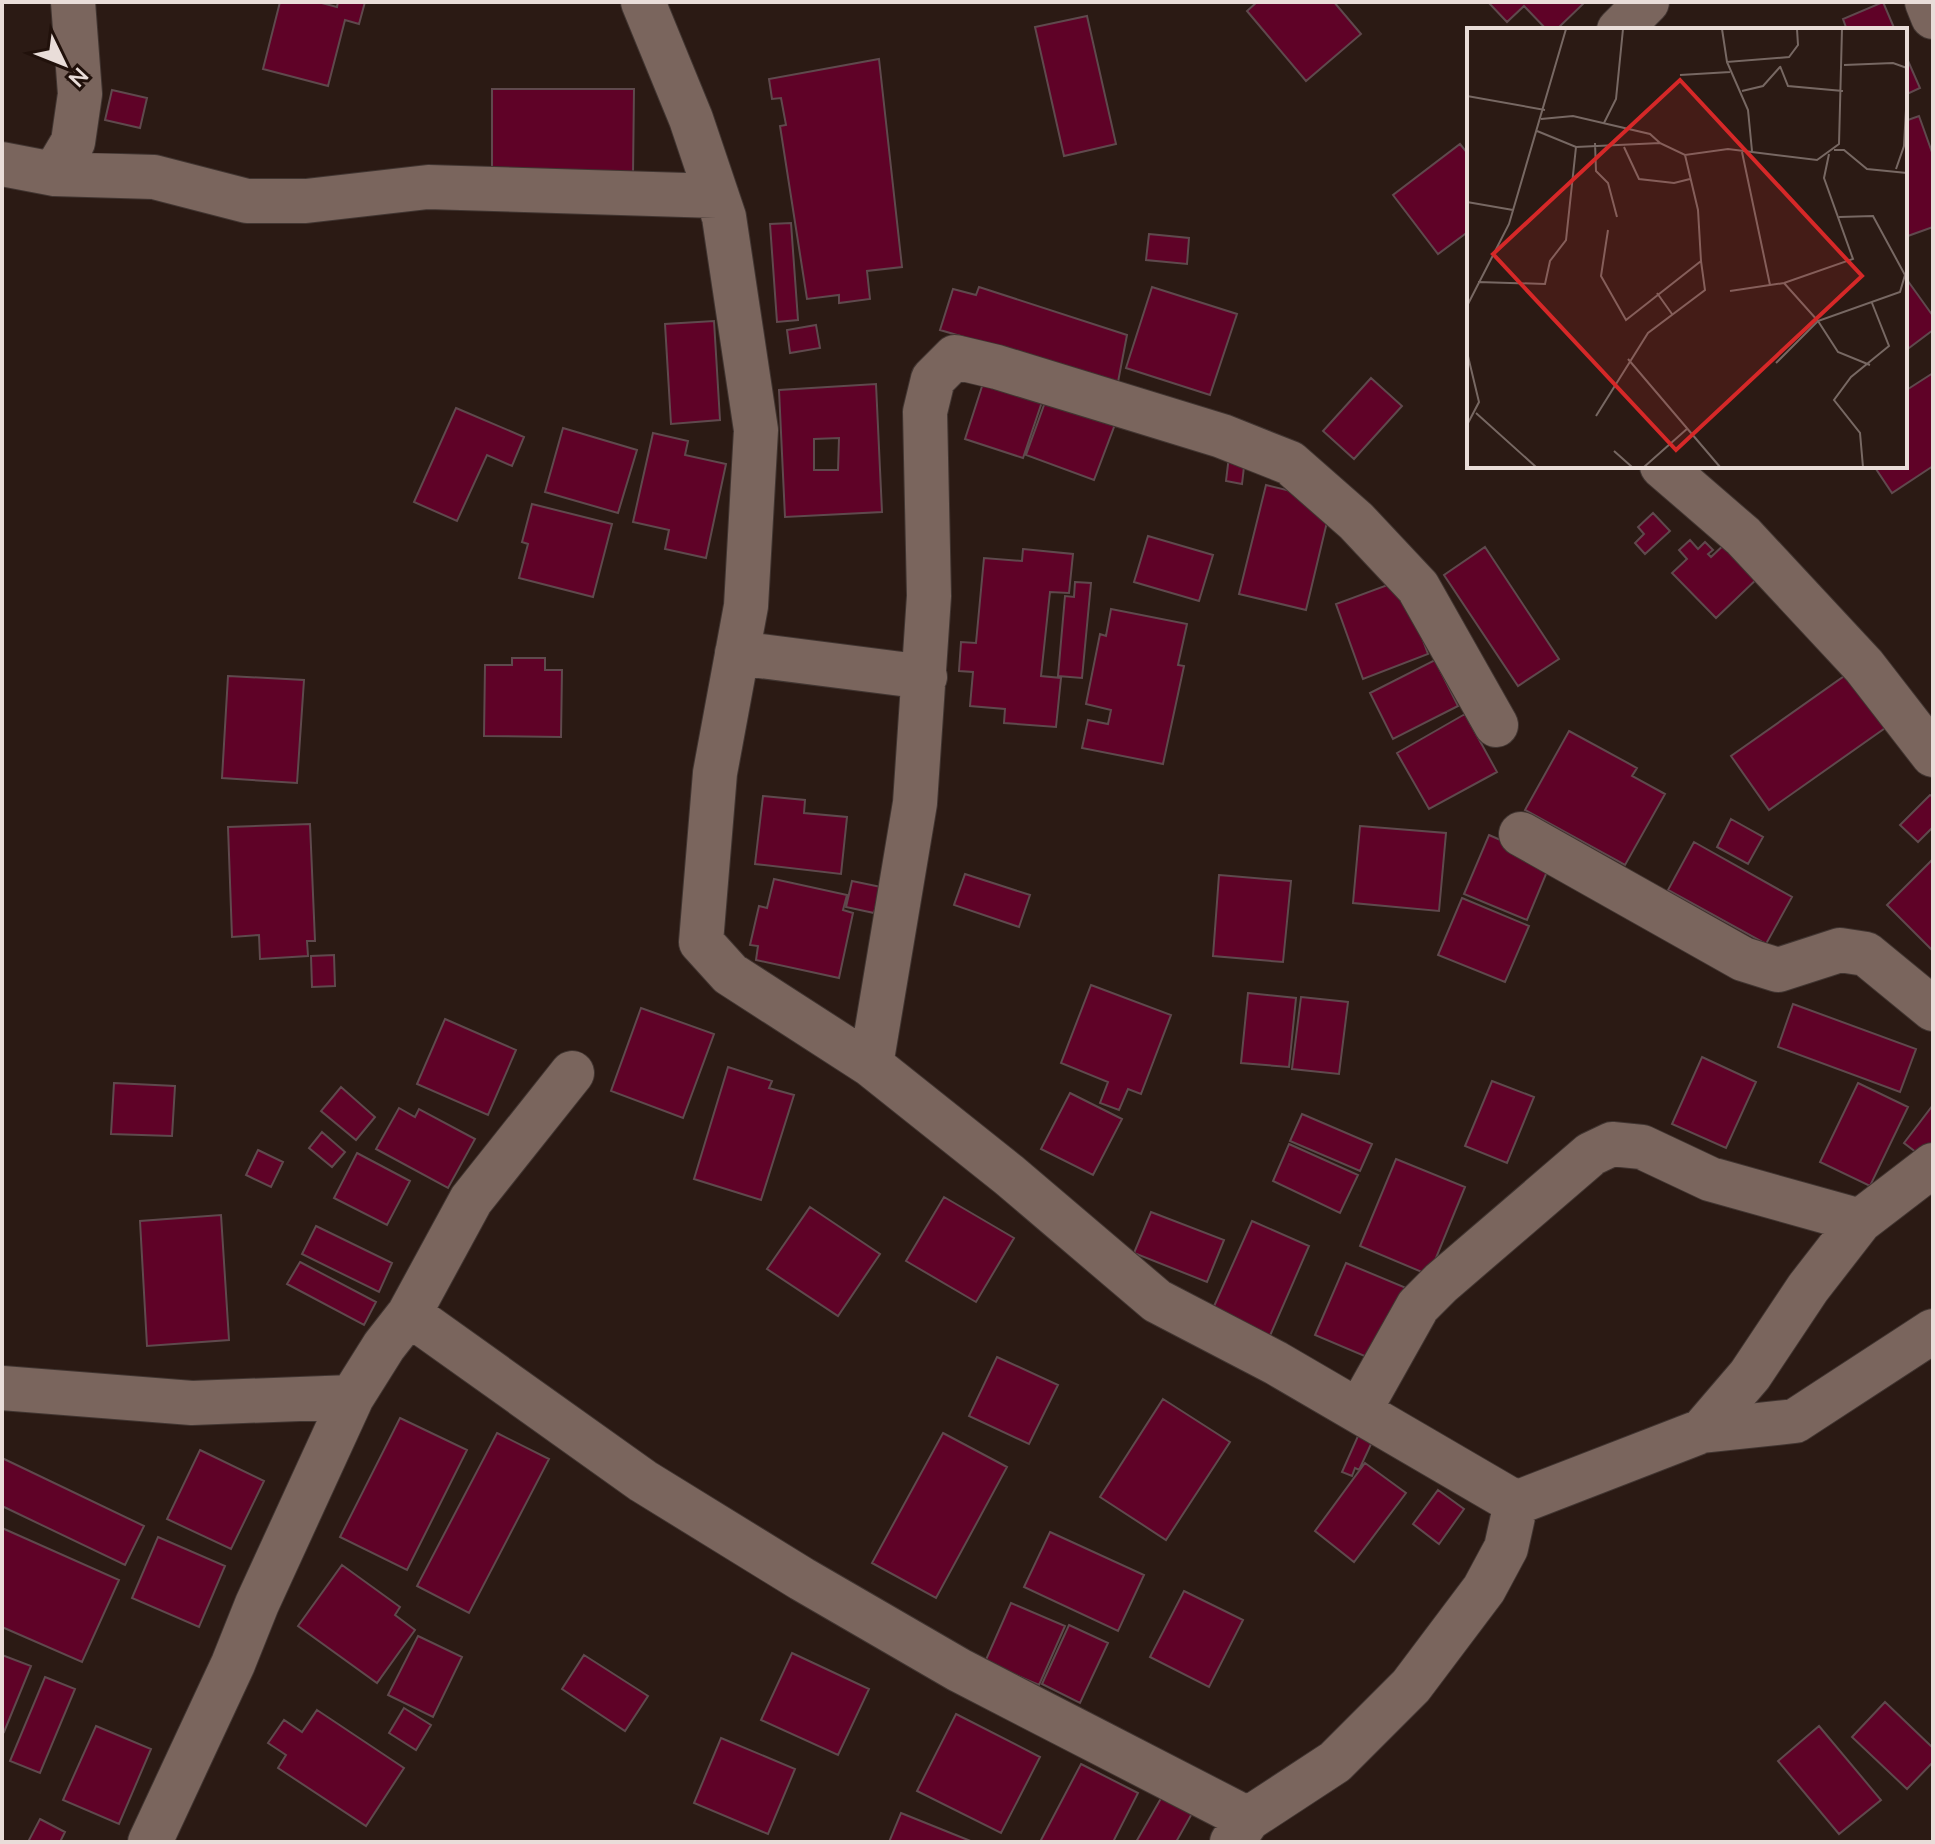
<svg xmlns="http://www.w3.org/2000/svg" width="1935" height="1844" font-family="Mulish,sans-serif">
  <rect width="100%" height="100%" fill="#2b1a14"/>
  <path fill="#5f0227" stroke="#5f494d" stroke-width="2" fill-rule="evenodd" d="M280,2H318L337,7L338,2H365L359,24L345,20L328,86L263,69Z
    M1257,2H1334L1361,34L1306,81L1247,11Z
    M1488,2H1583L1584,3L1556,30H1547L1524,6L1507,22Z
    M1883,2L1895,30H1847L1843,19Z
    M1087,16L1116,144L1064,156L1035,27Z
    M1905,54L1920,88L1905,95Z
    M879,59L902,267L867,271L870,299L839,303V295L807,299L780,126L786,125L781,98L772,99L769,79Z
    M492,89H634L633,175H492Z
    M112,90L147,98L140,128L105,120Z
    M1919,116L1933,155V227L1905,237V121Z
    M1460,144L1469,155V231L1438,254L1393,195Z
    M791,223L798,320L777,322L770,224Z
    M1149,234L1189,238L1187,264L1146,260Z
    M1905,277L1933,316V330L1905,351Z
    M979,287L1127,335L1118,382L940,330L953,289L976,295Z
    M1152,287L1237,314L1210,395L1126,368Z
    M714,321L720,420L671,424L665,324Z
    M816,325L820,348L790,353L787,330Z
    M1933,373V466L1892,493L1874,466H1905V391Z
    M986,374L1045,393L1023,458L965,439Z
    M1371,378L1402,406L1354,459L1323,431Z
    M876,384L882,512L785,517L779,390ZM839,438L838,470H814V439Z
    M1048,394L1117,419L1094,480L1026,455Z
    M456,408L524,437L512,466L487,455L457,521L414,502Z
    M563,428L637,450L618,513L545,492Z
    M653,433L688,441L685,455L726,464L706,558L665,549L669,530L633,522Z
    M1229,456L1245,458L1242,484L1226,481Z
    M1266,485L1332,501L1306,610L1239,594Z
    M532,504L612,524L593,597L519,578L528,544L522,542Z
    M1653,513L1670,531L1645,554L1635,543L1644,534L1638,527Z
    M1148,536L1213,555L1199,601L1134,582Z
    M1690,540L1698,549L1705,542L1713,550L1708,554L1711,557L1729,540L1761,575L1716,618L1672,573L1687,559L1679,550Z
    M1485,547L1559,659L1518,686L1444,575Z
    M1023,549L1073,554L1069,593L1050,592L1041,676L1061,678L1056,727L1004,723L1005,709L970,706L973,672L959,671L961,642L976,643L984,558L1022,561Z
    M1401,580L1428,654L1363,679L1336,604Z
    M1075,582L1091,583L1082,678L1058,676L1065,596L1074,597Z
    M1111,609L1187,624L1178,665L1184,666L1163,764L1082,748L1088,720L1108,724L1111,710L1086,704L1100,634L1106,636Z
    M512,658H545V670H562L561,737L484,736L485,665H512Z
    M1435,660L1458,706L1393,739L1370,693Z
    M1850,672L1888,726L1769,810L1731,756Z
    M228,676L304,680L297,783L222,778Z
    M1465,714L1497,772L1429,809L1397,753Z
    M1569,731L1637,768L1632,776L1665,794L1625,865L1525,810Z
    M1930,795L1933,797V827L1918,842L1900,825Z
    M763,796L805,800L804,813L847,817L841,874L755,864Z
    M1731,819L1763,837L1748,864L1717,847Z
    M310,824L315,941H307L308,956L260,959L259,935L232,937L228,827Z
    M1360,826L1446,833L1439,911L1353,903Z
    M1489,835L1551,862L1527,920L1464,894Z
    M1694,842L1792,897L1766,944L1668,890Z
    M1933,859V951L1887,905Z
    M965,874L1030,895L1019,927L954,905Z
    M1219,875L1291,881L1283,962L1213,956Z
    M774,879L847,895L843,910L853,913L839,978L756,960L758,946L750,945L759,906L767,908Z
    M852,881L881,887L874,913L846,907Z
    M1462,898L1529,926L1505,982L1438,955Z
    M334,955L335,986L312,987L311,956Z
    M1091,985L1171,1015L1141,1094L1128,1089L1119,1110L1100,1103L1108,1082L1061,1063Z
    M1248,993L1296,998L1289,1067L1241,1063Z
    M1301,997L1348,1002L1339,1074L1292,1069Z
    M1793,1004L1916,1049L1900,1092L1778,1047Z
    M641,1008L714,1034L683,1118L611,1091Z
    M445,1019L516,1050L488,1115L417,1084Z
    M1702,1057L1756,1082L1726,1148L1672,1124Z
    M728,1067L772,1081L769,1088L794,1095L761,1200L694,1179Z
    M1492,1081L1534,1097L1507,1163L1465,1146Z
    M114,1083L175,1086L172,1136L111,1134Z
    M1858,1083L1908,1107L1870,1186L1820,1162Z
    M341,1087L375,1117L356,1140L321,1111Z
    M1070,1093L1122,1119L1093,1175L1041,1149Z
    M1933,1105V1148L1925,1159L1904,1143Z
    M399,1108L415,1117L419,1109L475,1139L448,1188L376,1149Z
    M1302,1114L1372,1144L1360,1171L1290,1141Z
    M322,1132L345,1152L332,1167L309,1148Z
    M1289,1144L1358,1175L1340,1213L1273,1181Z
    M258,1150L283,1162L271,1187L246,1175Z
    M357,1153L410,1181L387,1225L334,1198Z
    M1396,1159L1465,1187L1429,1275L1360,1246Z
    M944,1197L1014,1238L976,1302L906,1261Z
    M810,1207L880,1254L838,1316L767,1269Z
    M1151,1212L1224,1240L1207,1282L1134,1253Z
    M221,1215L229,1340L147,1346L140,1221Z
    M1252,1221L1309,1246L1269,1338L1211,1313Z
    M316,1226L392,1263L379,1292L302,1254Z
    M300,1262L376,1302L364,1325L287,1284Z
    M1346,1263L1411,1290L1381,1363L1315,1335Z
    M997,1357L1058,1385L1029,1444L969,1416Z
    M1163,1399L1230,1442L1166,1540L1100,1497Z
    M400,1418L467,1450L407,1570L340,1537Z
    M497,1433L549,1459L469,1613L417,1586Z
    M943,1433L1007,1467L936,1598L872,1563Z
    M1358,1436L1372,1442L1359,1470L1355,1468L1352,1476L1342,1472Z
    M200,1450L264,1481L231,1549L167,1519Z
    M2,1458L144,1526L125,1565L2,1506Z
    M1365,1463L1406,1493L1354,1562L1315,1531Z
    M1438,1490L1464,1509L1439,1544L1413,1524Z
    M2,1528L119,1580L82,1662L2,1627Z
    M1050,1532L1144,1575L1118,1631L1024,1587Z
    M158,1537L225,1566L199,1627L132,1598Z
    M342,1565L400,1607L395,1615L415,1630L377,1683L298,1626Z
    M1184,1591L1243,1620L1209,1687L1150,1657Z
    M1011,1603L1065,1626L1039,1685L985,1662Z
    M1069,1625L1108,1643L1080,1703L1042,1684Z
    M418,1636L462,1657L433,1717L388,1695Z
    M792,1653L869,1689L838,1755L761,1720Z
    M2,1655L31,1666L4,1732L2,1731Z
    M584,1655L648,1696L625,1731L562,1689Z
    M45,1677L75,1689L40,1773L10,1761Z
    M1885,1702L1933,1748V1762L1907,1789L1852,1737Z
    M404,1708L431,1725L416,1750L389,1733Z
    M317,1710L404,1768L366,1826L278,1768L286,1755L268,1743L284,1720L302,1732Z
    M956,1714L1040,1757L1001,1833L917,1791Z
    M96,1726L151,1749L119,1824L63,1800Z
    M1819,1726L1881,1800L1839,1834L1778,1761Z
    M721,1738L795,1769L768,1834L694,1803Z
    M1081,1764L1138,1793L1113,1842H1040Z
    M1164,1793L1194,1810L1176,1842H1136Z
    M901,1813L973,1842H889Z
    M40,1819L65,1832L60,1842H28Z"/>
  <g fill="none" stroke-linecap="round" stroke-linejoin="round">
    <defs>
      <path id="minor" d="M643,2L691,119L724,217L756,430L746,606L715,773L701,942L730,974L871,1065
        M1927,2L1933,17
        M1619,30L1647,2
        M2,164L54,174L154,177L247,201H306L428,187L717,196
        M54,174L73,142L80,94L73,2
        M1662,466L1743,536L1864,666L1933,755
        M737,653L925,677
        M1496,725L1418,587L1356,521L1290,463L1222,436L997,367L955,357L933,379L925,412L929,596L915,803L871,1065L1009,1175L1157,1301L1276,1363L1516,1503
        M1521,834L1743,959L1778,970L1840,950L1866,954L1933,1009
        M409,1314L643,1481L802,1579L959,1670L1248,1819
        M2,1388L192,1403L352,1397
        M1359,1411L1418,1306L1441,1283L1591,1154L1612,1144L1642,1147L1710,1179L1860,1221
        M1702,1431L1795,1421L1933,1331
        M1516,1503L1702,1431L1750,1375L1808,1288L1860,1221L1933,1165
        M150,1842L233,1664L257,1604L352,1397L384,1346L409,1314L471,1200L572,1073
        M1232,1842L1248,1819L1335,1762L1411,1686L1484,1589L1506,1548L1516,1503"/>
    </defs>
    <use href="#minor" stroke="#413531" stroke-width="46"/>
    <use href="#minor" stroke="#7a655d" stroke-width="44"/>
  </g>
  <g transform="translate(1467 28)">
    <rect width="440" height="440" fill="#2b1a14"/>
    <path fill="none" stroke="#776863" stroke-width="2" d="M255,1L260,34L322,29L331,17L330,1M260,34L281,82L285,123M377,37L426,35L440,40M313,38L321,58L376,63M213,47L263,44M275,63L296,58L313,39M0,68L78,82M74,91L106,88L183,106L193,115M137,95L149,71L156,1M70,103L109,119L193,115L218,127L261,121L350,132L372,116L375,1M128,115L129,143L141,155L150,189M157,119L172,151L207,155L223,151M367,122H377L400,141L440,145M275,124L303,257M429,141L437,118L440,63M0,174L46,182M372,189L406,188L438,247L433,264L351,293L371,324L403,337M141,202L134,248L159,292L234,233L231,182L218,127M11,254L78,256L83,233L99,212L109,119M263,263L317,255L386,231L357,150L362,126M190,265L205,286M0,278L42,196L99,1M0,324L12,374L0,397M161,331L253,439M309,335L351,293L317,255M9,385L69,439M129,388L181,305L238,262L234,233M147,423L165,439M177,439L221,400M396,439L393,405L367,372L384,349L422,318L405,275"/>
    <path fill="#d62828" fill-opacity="0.15" stroke="#d62828" stroke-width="4" d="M213,52L395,248L209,422L26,226Z"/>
    <rect width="440" height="440" fill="none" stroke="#e9ddd9" stroke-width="4"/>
  </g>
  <rect width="1935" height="1844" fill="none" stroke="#e9ddd9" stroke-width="8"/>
  <g transform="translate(64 64) rotate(133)" stroke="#21110b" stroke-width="6" paint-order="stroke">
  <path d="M0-6L14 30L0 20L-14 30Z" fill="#e9ddd9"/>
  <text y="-12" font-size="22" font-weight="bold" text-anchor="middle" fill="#e9ddd9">N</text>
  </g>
</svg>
